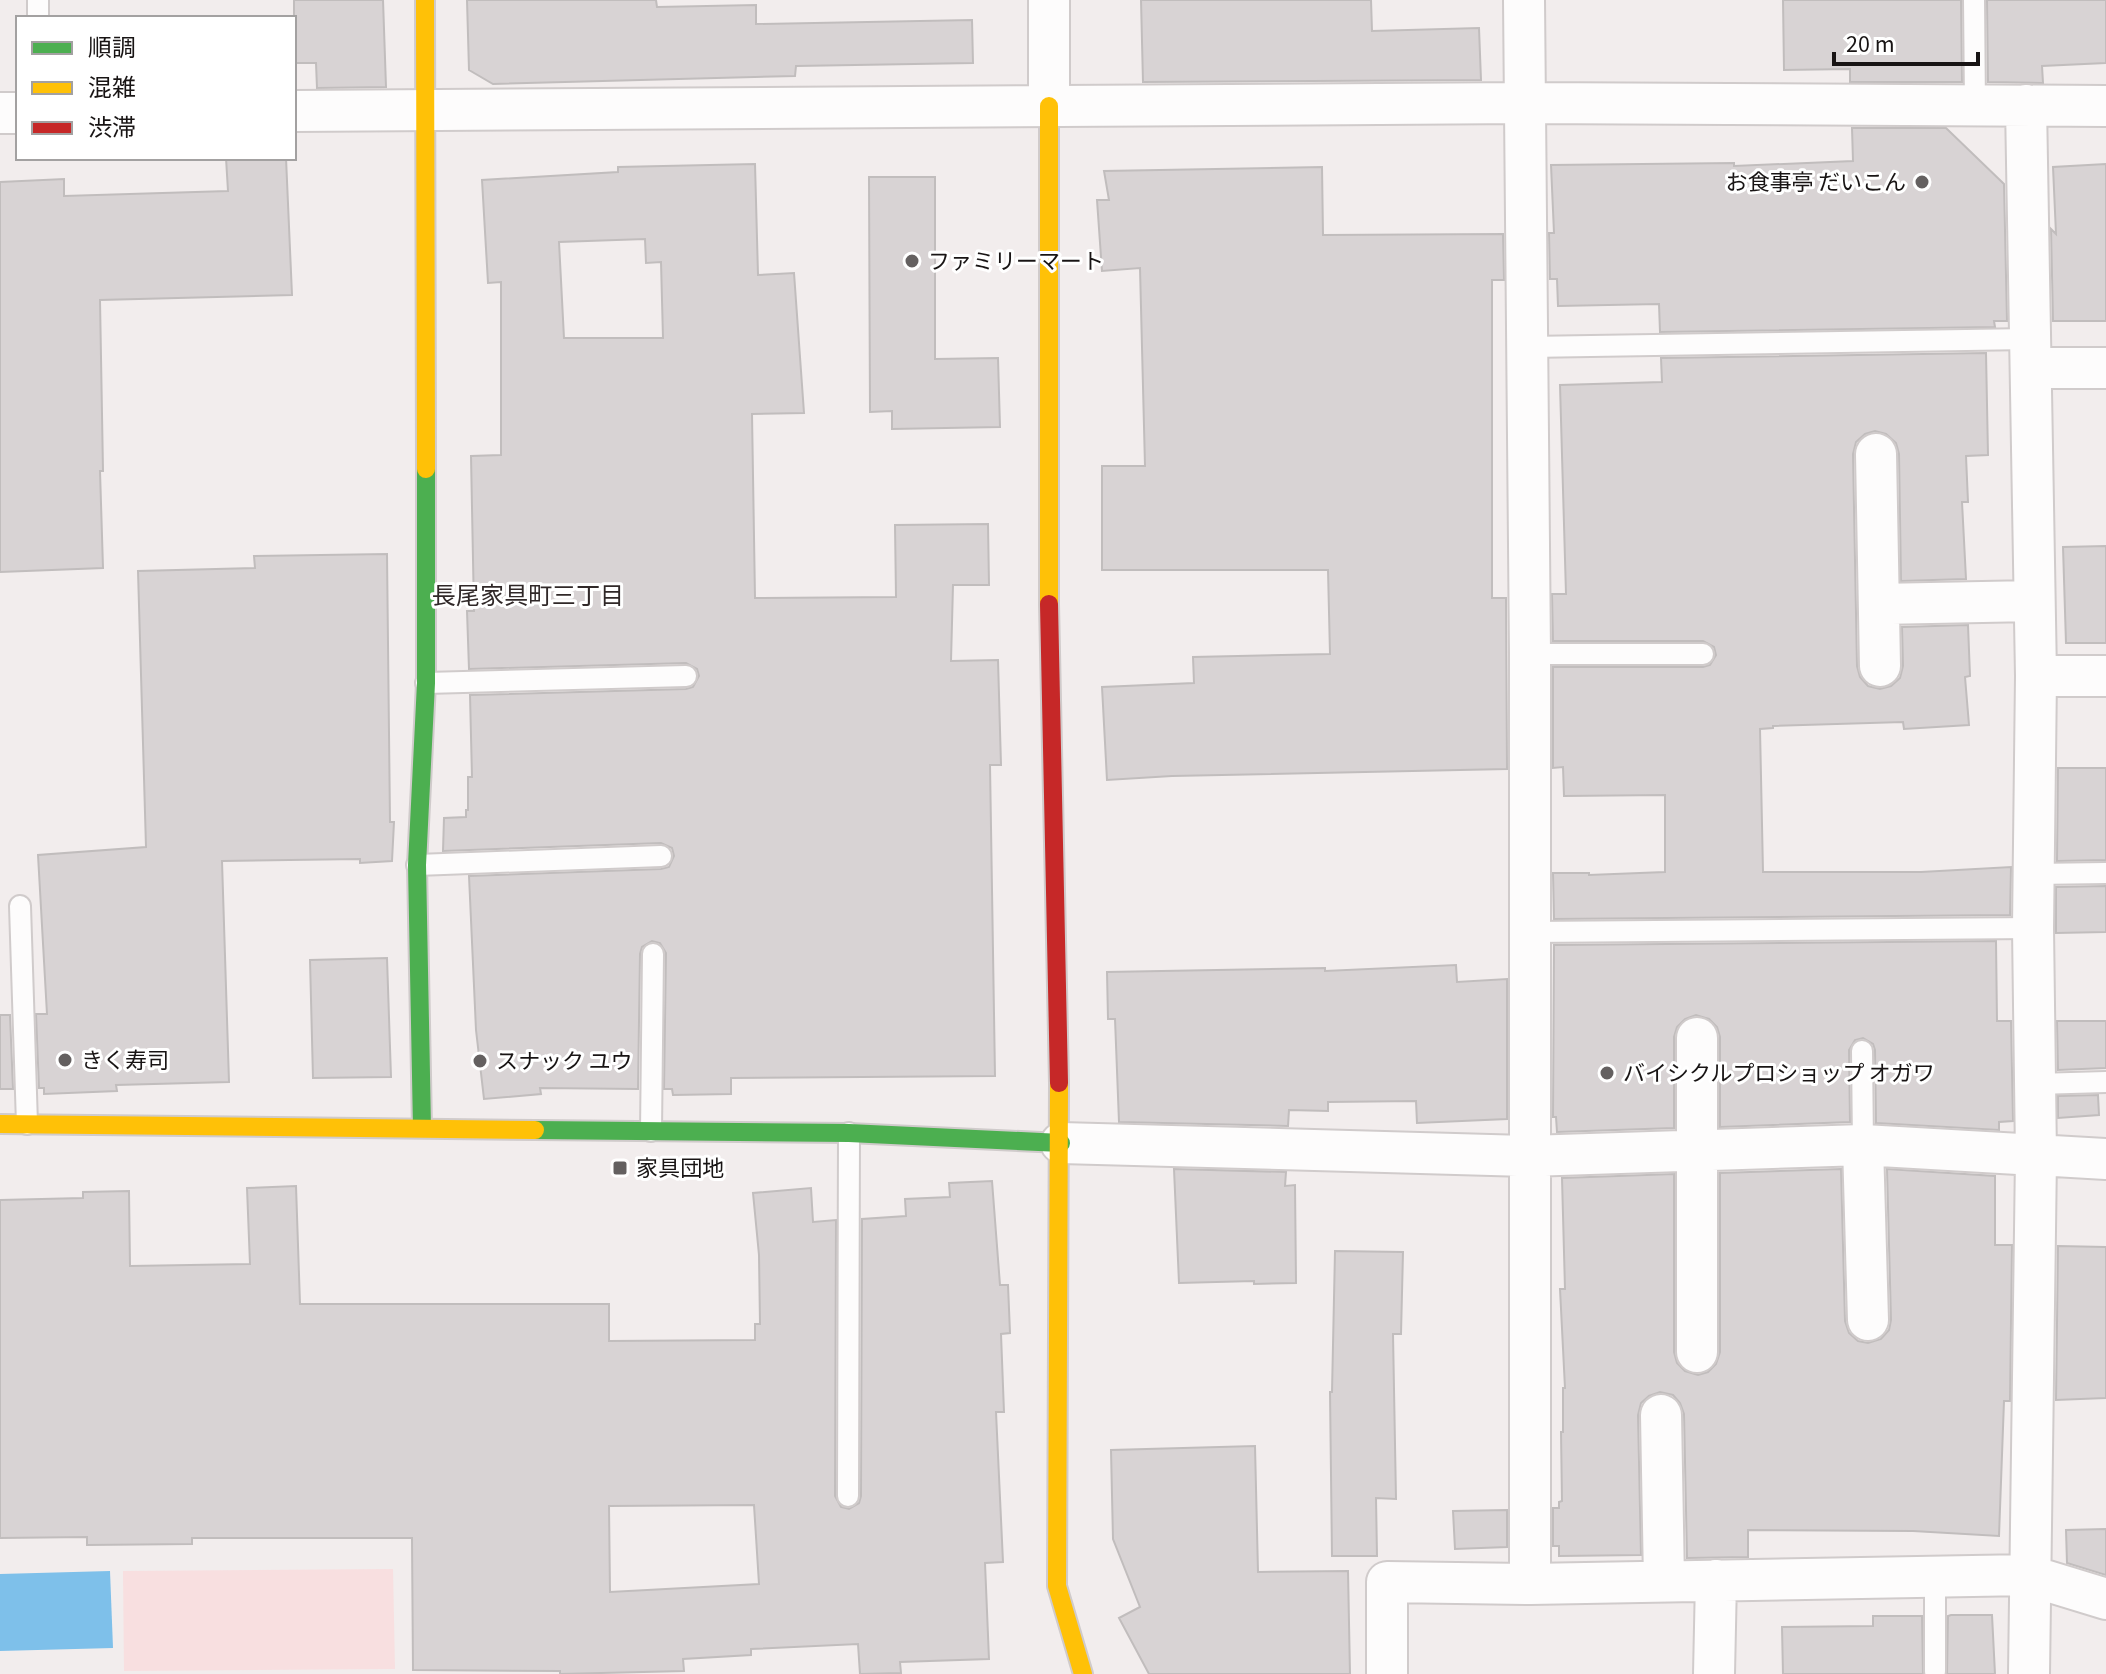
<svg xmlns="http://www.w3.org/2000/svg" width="2106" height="1674" font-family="'Source Sans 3','Noto Sans JP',sans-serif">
  <rect width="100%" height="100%" fill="#f2eded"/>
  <path fill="#f8dfe0" d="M393,1569L395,1669L124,1671L123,1571Z"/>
  <path fill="#7ec0ea" d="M110,1571L113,1648L0,1651V1574Z"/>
  <path fill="#d8d3d4" stroke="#c1bdbd" stroke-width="2" fill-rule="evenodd" d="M294,0H383L386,87L317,88L316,63H294Z
    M467,0H656L657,7L756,5V24L972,20L973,63L796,66L795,76L493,84L469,70Z
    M1141,0H1371L1372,31L1479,28L1481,80L1143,82Z
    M1783,0H1961L1962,82H1850V69L1784,70Z
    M1987,0H2106V63L2042,66L2043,83L1988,82Z
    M1852,128H1946L2004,184L2007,321H1994L1995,327L1660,332L1659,304L1558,306L1557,279H1550L1549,233H1554L1551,165L1734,163V166L1853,161Z
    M226,158H286L292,295L100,300L103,471H100L103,568L0,572V182L64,179V196L228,191Z
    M755,164L758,275L794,273L804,413L752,414L755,598L896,597L895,525L988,524L989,585H953L951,661L998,660L1001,765H990L995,1076L731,1078V1094L673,1095L672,1089H664L666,953L660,943L652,941L642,947L640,954L638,1089L540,1088L541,1094L484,1099L476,1030L469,876L661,869L669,867L674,856L672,848L661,843L443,851L444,818L466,817V810H468V777H472L470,695L686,689L693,687L699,676L697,669L686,663L469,669L467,611H474L471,456L501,455V282L488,283L482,180L618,172V167ZM645,239L646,263L661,262L663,338H564L559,242Z
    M2106,164V321H2053L2051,229L2056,234L2053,167Z
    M1322,167L1323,235L1503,234L1504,280H1492V598H1506L1507,769L1172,776L1107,780L1102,687L1194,683L1193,657L1330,654L1328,570H1102V466H1145L1140,268L1102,271L1097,200H1109L1104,171Z
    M869,177H935V359L998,358L1000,427L892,429V411L870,412Z
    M1986,353L1988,455L1966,456L1968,502H1962L1966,579L1901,581L1899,454L1896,443L1886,434L1875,431L1865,434L1856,442L1853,454L1857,666L1860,677L1868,686L1880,689L1891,686L1900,678L1903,666L1902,627L1968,625L1970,676L1965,677L1969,725L1904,729L1903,722L1773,726V728L1760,729L1763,872H1921L2011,867L2010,915L1554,919L1553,873H1589V875L1665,872V795L1564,796L1563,767L1553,768V667H1703L1710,665L1716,655L1714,647L1703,641H1553L1552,594H1566L1560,385L1662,382L1661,358Z
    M2106,546V643H2066L2063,547Z
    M387,554L390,822H394L392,861L360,863V859L222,861L229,1082L116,1085L117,1091L44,1094V1088H39L36,1014H47L38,855L146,847L138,571L255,568L254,556Z
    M2058,768H2106V860L2057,861Z
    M2106,886V932L2056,933V887Z
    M1996,941L1997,1021H2011L2013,1121L1999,1122V1130L1876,1123L1875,1050L1873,1044L1863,1038L1855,1040L1849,1050L1850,1122L1720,1127V1037L1717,1027L1709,1019L1696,1015L1685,1019L1677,1027L1674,1037V1128L1557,1132L1556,1117H1553L1554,945Z
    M387,958L391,1077L313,1078L310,960Z
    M1456,965L1457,982L1507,979V1119L1417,1123L1416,1101L1328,1102V1111L1289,1110L1288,1126L1119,1122L1115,1019H1108L1107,972L1325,968V971Z
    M0,1015H10L13,1089H0Z
    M2057,1021H2106V1068L2058,1070Z
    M2098,1095L2099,1115L2058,1118V1096Z
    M1174,1169L1286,1172L1285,1186L1295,1185L1296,1283L1254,1284V1281L1179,1283Z
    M1841,1169L1845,1321L1849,1333L1858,1341L1868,1343L1881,1339L1889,1330L1891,1320L1887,1169L1995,1176V1245H2012L2010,1401H2004L1999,1536L1913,1531L1748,1530V1557L1687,1558L1684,1414L1680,1403L1673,1395L1660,1392L1649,1396L1641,1403L1638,1415L1641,1555L1559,1556V1546H1553V1508H1559V1502L1562,1501L1561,1432H1563V1388H1565L1560,1289H1565L1562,1178L1674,1174V1352L1677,1363L1685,1371L1698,1375L1708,1372L1716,1364L1720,1352V1173Z
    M992,1181L1000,1285H1008L1010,1333L1001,1334L1004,1412H996L1003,1562L985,1563L989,1659L900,1662L901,1673L860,1674L858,1644L751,1649V1655L683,1659L684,1671L560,1674V1671L413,1670L412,1538H192V1544L87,1545V1537L0,1538V1200L83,1198V1192L129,1191L130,1266L250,1264L247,1188L296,1186L300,1304H609V1341L755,1340V1324H760L759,1255L753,1193L811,1188L813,1222L836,1220L835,1496L841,1507L849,1509L859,1503L861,1496L862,1219L906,1216L905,1199L950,1197L949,1183ZM754,1505L759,1584L610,1592L609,1506Z
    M2058,1246L2106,1247V1398L2056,1400Z
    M1335,1251L1403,1252L1401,1334H1393L1396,1499L1376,1498L1377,1556H1332L1330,1392H1332Z
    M1255,1446L1258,1572L1348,1571L1350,1674H1149L1119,1618L1140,1607L1113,1539L1111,1450Z
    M1507,1510V1547L1455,1549L1453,1511Z
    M2106,1529V1575L2067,1563L2066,1530Z
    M1951,1615H1992L1995,1674H1947L1948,1616Z
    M1873,1616H1922L1923,1674H1783L1782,1627L1873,1626Z"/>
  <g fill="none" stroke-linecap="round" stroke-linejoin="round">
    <defs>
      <path id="lane" d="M38,0V18
        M1974,0L1975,105
        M1528,347L2029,339
        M1530,654H1703
        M426,683L686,676
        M417,865L661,856
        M2034,874L2106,873
        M20,906L27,1124
        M1531,932L2033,928
        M1862,1051L1863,1145
        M2036,1084L2106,1082
        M651,1131L653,954
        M848,1496L849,1133
        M1935,1576V1671"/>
      <path id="street" d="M1049,0V106
        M1524,0L1530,654V1584
        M2026,105L2036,676L2033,928L2036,1156L2029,1674
        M294,111L1525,103L2106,106
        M0,113H18
        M2032,368H2106
        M1876,454L1880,666
        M1879,604L2034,601
        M2036,676H2106
        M1061,1143L1529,1156L1863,1145L2106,1159
        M1863,1145L1868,1320
        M1697,1352V1038
        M1661,1415L1664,1581
        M1387,1674V1582L1530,1584L2028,1575L2106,1599
        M1714,1674L1716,1580"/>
      <path id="fast" d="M422,1128L417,865L426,683V469
        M535,1130L849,1133L1061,1143"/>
      <path id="slow" d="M425,0L426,469
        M1049,106V604
        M1059,1083L1057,1586L1083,1674
        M0,1124L535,1130"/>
      <path id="jam" d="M1049,604L1059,1083"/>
    </defs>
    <use href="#lane" stroke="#d0cbcb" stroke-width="24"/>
    <use href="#street" stroke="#d0cbcb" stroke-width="44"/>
    <use href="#fast" stroke="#d0cbcb" stroke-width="22"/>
    <use href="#slow" stroke="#d0cbcb" stroke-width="22"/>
    <use href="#jam" stroke="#d0cbcb" stroke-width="22"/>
    <use href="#lane" stroke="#fdfcfc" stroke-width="20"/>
    <use href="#street" stroke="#fdfcfc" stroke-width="40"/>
    <use href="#fast" stroke="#4caf50" stroke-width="18"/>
    <use href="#slow" stroke="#ffc107" stroke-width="18"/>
    <use href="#jam" stroke="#c62828" stroke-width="18"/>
  </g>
  <g fill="#646060" stroke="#fff" stroke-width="3">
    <circle cx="1922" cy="182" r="8"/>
    <circle cx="912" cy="261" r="8"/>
    <circle cx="65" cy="1060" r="8"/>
    <circle cx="480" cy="1061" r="8"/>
    <circle cx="1607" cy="1073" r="8"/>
    <rect x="612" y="1160" width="16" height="16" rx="4"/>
  </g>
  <g text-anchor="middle" stroke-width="6" stroke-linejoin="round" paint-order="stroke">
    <g font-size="22" fill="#181414" stroke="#fff" text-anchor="start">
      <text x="1906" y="190" text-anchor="end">お食事亭 だいこん</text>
      <text x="928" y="269">ファミリーマート</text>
      <text x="81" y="1068">きく寿司</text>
      <text x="496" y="1069">スナック ユウ</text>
      <text x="1623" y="1081">バイシクルプロショップ オガワ</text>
      <text x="636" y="1176">家具団地</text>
    </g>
    <g font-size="24" fill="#302828" stroke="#fff">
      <text x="528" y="604">長尾家具町三丁目</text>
    </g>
  </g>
  <rect x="16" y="16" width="280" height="144" fill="#ffffff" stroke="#a3a1a1" stroke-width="2"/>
  <rect x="32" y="42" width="40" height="12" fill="#4caf50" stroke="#a3a1a1" stroke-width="2"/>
  <text x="88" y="56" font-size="24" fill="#181414">順調</text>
  <rect x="32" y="82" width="40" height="12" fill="#ffc107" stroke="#a3a1a1" stroke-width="2"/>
  <text x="88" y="96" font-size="24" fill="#181414">混雑</text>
  <rect x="32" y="122" width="40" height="12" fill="#c62828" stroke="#a3a1a1" stroke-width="2"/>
  <text x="88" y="136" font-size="24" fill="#181414">渋滞</text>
  <path d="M1834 52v12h144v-12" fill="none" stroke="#181414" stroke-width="4"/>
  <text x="1846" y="52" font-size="24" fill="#181414" stroke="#ffffff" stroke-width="6" paint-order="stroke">20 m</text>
</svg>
